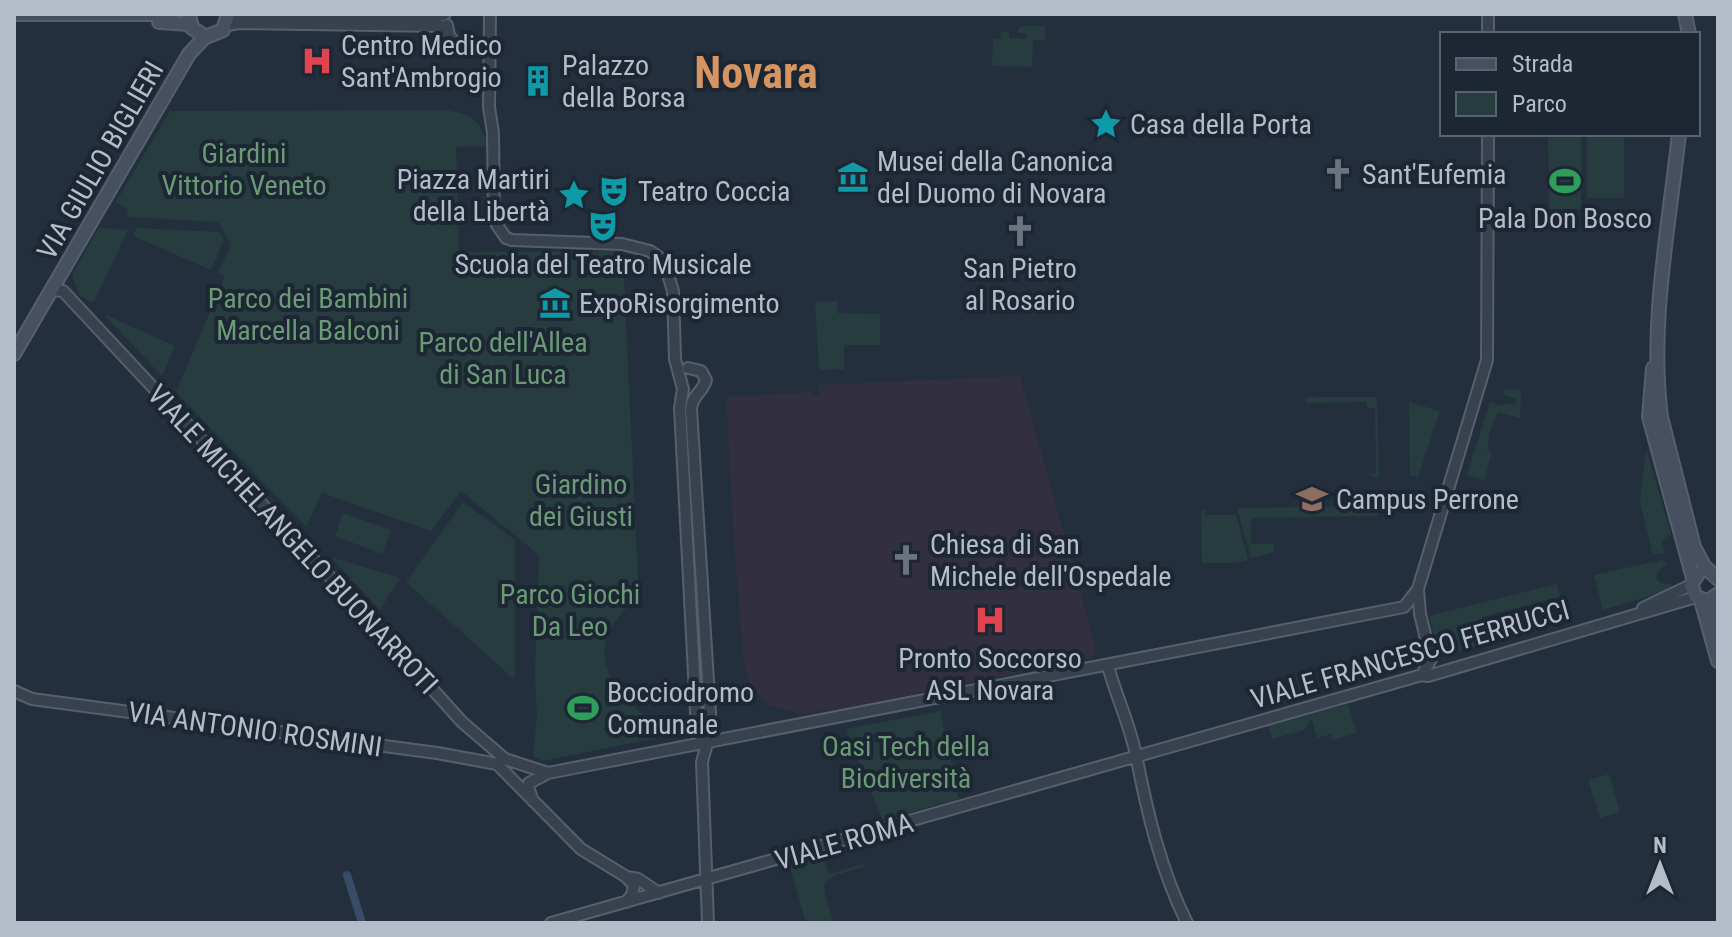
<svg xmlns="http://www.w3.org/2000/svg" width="1732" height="937" font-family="'Roboto Condensed',sans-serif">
  <rect width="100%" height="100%" fill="#242f3e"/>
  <path fill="#32303f" d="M1020,376L1093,639L1095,652L1091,658L857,706L801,714L768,705L751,686L744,664L734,541L726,397L812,392L813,395H819V385Z"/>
  <path fill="#263c3f" d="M1021,26H1045V40H1033L1032,67L992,66L993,39H1000L1001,31L1009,32V38L1026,39V34L1017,32Z
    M446,110C473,115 480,120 488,146L456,147L459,252L614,251L623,260L639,597C603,625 591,659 624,696C637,711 652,720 662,737L542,761L533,756L537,717L535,675L539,555L461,491L431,531L322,493L306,527L176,392L225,276L218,273L231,245L218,222L126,217L128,209L116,202L170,111Z
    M1548,134H1581V209H1549Z
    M1587,134H1624V198H1587Z
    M99,228L128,230L95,300L91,302L80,296L72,275Z
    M136,228L219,232L224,240L211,270L133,236Z
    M837,301V313L880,314V345H844V369L819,370L815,302Z
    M106,315L175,346L162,376L106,317Z
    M1505,389L1521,390L1520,418L1498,412L1490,431L1487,450L1492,452L1484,480L1467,475L1490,402L1503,406L1504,403L1515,405L1516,399L1503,395Z
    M1317,397H1377L1379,477L1368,475L1376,473L1375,408H1367L1366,402L1308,403V409L1305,398Z
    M1409,402L1440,411L1418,477L1410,475Z
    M1646,448L1671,534L1662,542L1665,553L1653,555L1640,502Z
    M463,502L515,540V680L406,582Z
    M1378,506V516L1251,518V544H1274V552L1251,558L1237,508Z
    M1205,509V515H1236L1248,560L1235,563H1202L1201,511Z
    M343,513L391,530L382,554L335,536Z
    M331,557L400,578L380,610Z
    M1662,560L1667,563L1658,572L1656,578L1661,583L1671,584L1673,589L1603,610L1594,575Z
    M1557,584L1560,597L1482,617L1488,643L1441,655L1438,653L1429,616Z
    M1348,704L1357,733L1332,740L1331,734L1317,738L1312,719L1304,730L1272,739L1268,726Z
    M940,711L959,799L882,820L846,729Z
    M1609,774L1620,812L1600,818L1588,780Z
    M823,854L829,874L863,864L864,867C817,880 819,877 834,923H806L789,864Z"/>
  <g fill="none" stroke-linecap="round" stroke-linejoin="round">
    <path stroke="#394c67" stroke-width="8" d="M347,875L362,923"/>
    <defs>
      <path id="tertiary" d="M233,14L438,17L445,14
        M490,14L489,107L493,133L494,213L497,225L506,238L512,240L622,244L650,251L664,261L673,291L675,359L683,389L680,408L697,731L705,744
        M227,25L239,23L441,26L448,29
        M447,25L449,36L460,48L491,51
        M1488,34V14
        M51,290L63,291L372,622L462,722L505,759L548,773
        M688,368L701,371L706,380C703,392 692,395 691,409L711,729L702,762L708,923
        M1643,608L1691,585
        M1108,666C1116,696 1130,725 1136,755C1147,812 1161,871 1187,923
        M1422,675L1431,659L1420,614L1418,589L1487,360L1488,134
        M14,691L32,699L437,753L497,764L581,849L625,876L634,885L632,895L626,902
        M533,801L528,787L529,783L548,773L1404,607L1418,589
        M627,877L638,879L659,893
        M551,923L1422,675L1428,676L1696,597"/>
      <path id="secondary" d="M14,14H172
        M189,14L192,28L206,37L223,30L228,14
        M1685,14L1689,34
        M159,22L190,24
        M1679,134C1669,227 1649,324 1661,417L1694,547L1704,566L1718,579
        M14,354L189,54L205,37
        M1653,368L1649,417L1693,578
        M1698,574L1691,585L1696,597L1708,601L1718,594
        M1716,597L1714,612L1718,628
        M1701,600L1718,661"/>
    </defs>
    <use href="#tertiary" stroke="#565f6c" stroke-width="14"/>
    <use href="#secondary" stroke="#565f6c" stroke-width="16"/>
    <use href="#tertiary" stroke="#38414e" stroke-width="10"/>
    <use href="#secondary" stroke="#465061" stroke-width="12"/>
  </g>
  <defs>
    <symbol id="hospital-bare" viewBox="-9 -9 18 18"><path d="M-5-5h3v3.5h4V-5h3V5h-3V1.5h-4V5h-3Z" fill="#e0444e" stroke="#1d2633" stroke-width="2.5" paint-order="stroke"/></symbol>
    <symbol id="building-bare" viewBox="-9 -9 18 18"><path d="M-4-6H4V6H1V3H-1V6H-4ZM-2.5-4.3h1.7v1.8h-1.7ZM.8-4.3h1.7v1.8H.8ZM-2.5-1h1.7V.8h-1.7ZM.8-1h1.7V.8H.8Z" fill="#0f9aa8" stroke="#1d2633" stroke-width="2.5" paint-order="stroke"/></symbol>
    <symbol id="sight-bare" viewBox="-9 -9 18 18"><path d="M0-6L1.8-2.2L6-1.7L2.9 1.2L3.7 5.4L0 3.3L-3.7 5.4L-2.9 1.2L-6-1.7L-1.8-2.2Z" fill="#0f9aa8" stroke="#1d2633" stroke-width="2.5" paint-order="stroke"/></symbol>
    <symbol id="church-bare" viewBox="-9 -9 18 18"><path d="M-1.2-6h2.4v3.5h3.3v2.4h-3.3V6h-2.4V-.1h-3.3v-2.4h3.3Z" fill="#6b7280" stroke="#1d2633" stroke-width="2.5" paint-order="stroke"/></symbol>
    <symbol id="museum-bare" viewBox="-9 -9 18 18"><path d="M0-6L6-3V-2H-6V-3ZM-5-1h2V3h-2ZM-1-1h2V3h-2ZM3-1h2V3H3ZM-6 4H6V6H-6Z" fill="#0f9aa8" stroke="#1d2633" stroke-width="2.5" paint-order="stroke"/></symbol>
    <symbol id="stadium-bare" viewBox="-9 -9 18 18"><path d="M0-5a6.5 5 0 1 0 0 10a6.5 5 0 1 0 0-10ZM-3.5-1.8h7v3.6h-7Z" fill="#2e9e5b" stroke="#1d2633" stroke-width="2.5" paint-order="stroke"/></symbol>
    <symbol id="theatre-bare" viewBox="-9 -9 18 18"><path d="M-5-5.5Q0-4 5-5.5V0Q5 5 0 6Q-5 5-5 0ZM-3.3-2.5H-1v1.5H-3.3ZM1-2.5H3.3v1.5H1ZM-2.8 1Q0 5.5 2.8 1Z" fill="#0f9aa8" stroke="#1d2633" stroke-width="2.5" paint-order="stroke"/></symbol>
    <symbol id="university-bare" viewBox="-9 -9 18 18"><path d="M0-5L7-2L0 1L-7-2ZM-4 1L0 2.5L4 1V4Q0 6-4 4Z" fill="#8d6e63" stroke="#1d2633" stroke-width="2.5" paint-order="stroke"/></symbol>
  </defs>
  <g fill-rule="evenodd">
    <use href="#hospital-bare" x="295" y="39" width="44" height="44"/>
    <use href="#building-bare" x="516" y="59" width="44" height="44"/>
    <use href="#sight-bare" x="1084" y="102" width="44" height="44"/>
    <use href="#church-bare" x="1316" y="152" width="44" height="44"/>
    <use href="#museum-bare" x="831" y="155" width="44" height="44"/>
    <use href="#stadium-bare" x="1543" y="159" width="44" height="44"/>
    <use href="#theatre-bare" x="592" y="169" width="44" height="44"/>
    <use href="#sight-bare" x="552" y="173" width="44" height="44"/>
    <use href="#theatre-bare" x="581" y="204" width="44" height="44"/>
    <use href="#church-bare" x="998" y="209" width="44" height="44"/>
    <use href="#museum-bare" x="533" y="281" width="44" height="44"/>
    <use href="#university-bare" x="1290" y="477" width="44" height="44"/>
    <use href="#church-bare" x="884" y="538" width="44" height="44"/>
    <use href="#hospital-bare" x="968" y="598" width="44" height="44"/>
    <use href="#stadium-bare" x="561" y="686" width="44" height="44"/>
  </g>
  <g text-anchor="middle" stroke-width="8" stroke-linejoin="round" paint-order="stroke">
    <g font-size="28" fill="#b4bcc9" stroke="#1d2633" text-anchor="start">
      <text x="341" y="55">Centro Medico<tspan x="341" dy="32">Sant'Ambrogio</tspan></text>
      <text x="562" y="75">Palazzo<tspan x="562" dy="32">della Borsa</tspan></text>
      <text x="1130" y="134">Casa della Porta</text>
      <text x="877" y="171">Musei della Canonica<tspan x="877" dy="32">del Duomo di Novara</tspan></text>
      <text x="1362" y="184">Sant'Eufemia</text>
      <text x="550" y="189" text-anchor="end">Piazza Martiri<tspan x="550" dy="32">della Libertà</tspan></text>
      <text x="638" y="201">Teatro Coccia</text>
      <text x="1565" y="228" text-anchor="middle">Pala Don Bosco</text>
      <text x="603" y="274" text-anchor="middle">Scuola del Teatro Musicale</text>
      <text x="1020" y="278" text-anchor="middle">San Pietro<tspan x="1020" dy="32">al Rosario</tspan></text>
      <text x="579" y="313">ExpoRisorgimento</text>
      <text x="1336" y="509">Campus Perrone</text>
      <text x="930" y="554">Chiesa di San<tspan x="930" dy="32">Michele dell'Ospedale</tspan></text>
      <text x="990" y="668" text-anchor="middle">Pronto Soccorso<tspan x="990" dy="32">ASL Novara</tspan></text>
      <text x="607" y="702">Bocciodromo<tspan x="607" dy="32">Comunale</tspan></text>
    </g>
    <g font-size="28" fill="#6b9a76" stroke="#1d2633">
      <text x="244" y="163">Giardini<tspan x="244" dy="32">Vittorio Veneto</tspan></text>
      <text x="308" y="308">Parco dei Bambini<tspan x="308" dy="32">Marcella Balconi</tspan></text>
      <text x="503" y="352">Parco dell'Allea<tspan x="503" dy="32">di San Luca</tspan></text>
      <text x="581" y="494">Giardino<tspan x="581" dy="32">dei Giusti</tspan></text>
      <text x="570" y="604">Parco Giochi<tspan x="570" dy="32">Da Leo</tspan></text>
      <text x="906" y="756">Oasi Tech della<tspan x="906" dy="32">Biodiversità</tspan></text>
    </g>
    <g font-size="28" fill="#b4bcc9" stroke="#1d2633">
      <text transform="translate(100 160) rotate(-60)" y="10">VIA GIULIO BIGLIERI</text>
      <text transform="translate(293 539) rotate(47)" y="10">VIALE MICHELANGELO BUONARROTI</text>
      <text transform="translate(1410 654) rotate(-16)" y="10">VIALE FRANCESCO FERRUCCI</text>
      <text transform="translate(255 729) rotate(8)" y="10">VIA ANTONIO ROSMINI</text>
      <text transform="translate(844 841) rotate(-16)" y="10">VIALE ROMA</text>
    </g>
    <g font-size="44" font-weight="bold" fill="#d59563" stroke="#1d2633">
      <text x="756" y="88">Novara</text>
    </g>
  </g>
  <rect width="1732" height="937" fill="none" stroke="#b4bcc9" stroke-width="32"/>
  <rect x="1440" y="32" width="260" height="104" fill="#1d2633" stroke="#59626f" stroke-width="2"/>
  <rect x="1456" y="58" width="40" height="12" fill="#465061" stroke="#59626f" stroke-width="2"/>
  <text x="1512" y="72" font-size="24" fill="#b4bcc9">Strada</text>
  <rect x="1456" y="92" width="40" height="24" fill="#263c3f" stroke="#59626f" stroke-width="2"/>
  <text x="1512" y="112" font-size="24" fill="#b4bcc9">Parco</text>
  <g transform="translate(1660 865)" stroke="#1d2633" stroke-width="6" paint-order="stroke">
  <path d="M0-6L14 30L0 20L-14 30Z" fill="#b4bcc9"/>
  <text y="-12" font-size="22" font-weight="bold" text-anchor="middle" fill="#b4bcc9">N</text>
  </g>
</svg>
